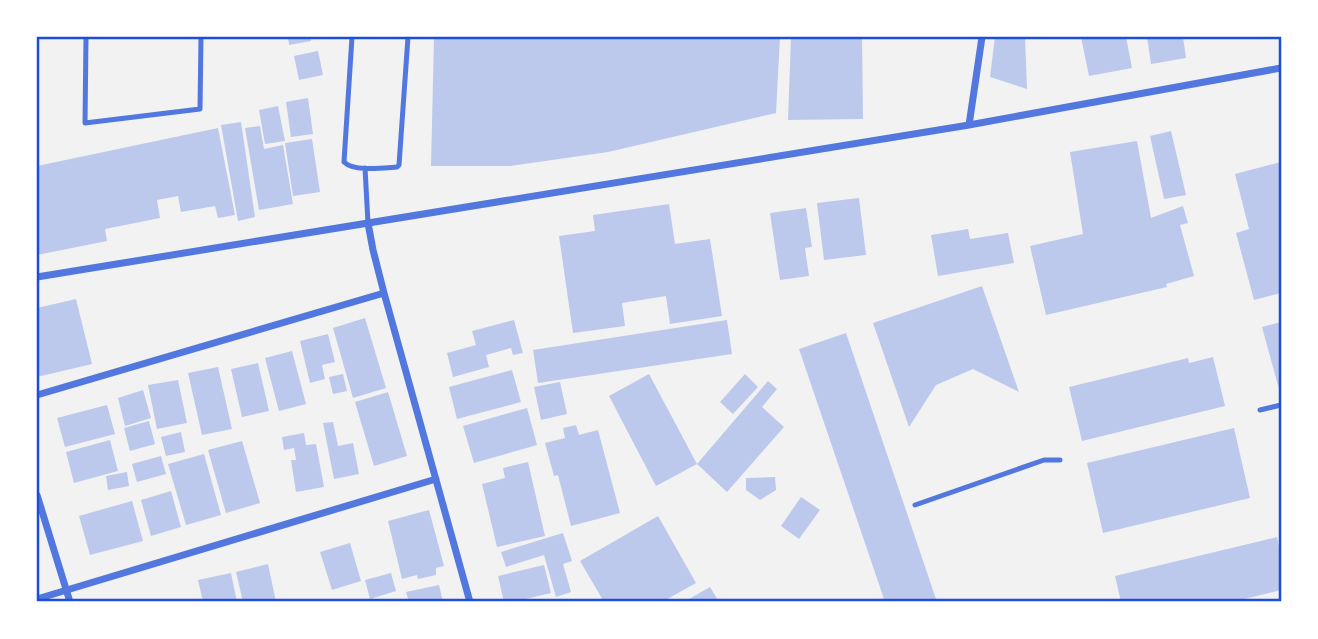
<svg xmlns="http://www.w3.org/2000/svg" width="1318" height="639" font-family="Mulish,sans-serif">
  <rect width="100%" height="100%" fill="#f2f2f2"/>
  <path fill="#bdc9ec" d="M288,37H310L311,41L289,45Z
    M434,37H780L776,113L608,152L510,166H431Z
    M791,37H862L863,119L788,120Z
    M995,37H1025L1027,89L990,77Z
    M1081,37H1126L1132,68L1089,76Z
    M1147,37H1183L1186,58L1151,64Z
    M318,51L323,75L299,80L294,56Z
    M308,98L313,134L291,137L286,102Z
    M278,106L285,141L265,144L259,110Z
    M241,122L255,217L238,221L221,125Z
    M260,126L264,149L283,145L293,204L259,210L245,128Z
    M218,128L235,215L218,218L215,206L181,212L178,196L157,200L160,218L105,229L107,241L37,255V166Z
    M1171,131L1186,195L1164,199L1150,136Z
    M312,139L320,192L293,196L285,143Z
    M1137,141L1151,218L1183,206L1188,223L1180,225L1194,276L1166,284L1167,287L1046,315L1030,246L1083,234L1070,152Z
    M1281,162V293L1254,300L1236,233L1249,229L1235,174Z
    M859,198L866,255L824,260L817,203Z
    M669,204L675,244L710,239L722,316L670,324L666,296L622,303L625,326L573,333L559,236L595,231L593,215Z
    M806,208L812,247L805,248L809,276L780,280L770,213Z
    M968,229L970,239L1008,233L1014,263L938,276L931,235Z
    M982,286L1019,392L973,369L936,385L909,427L873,323Z
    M76,299L92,364L37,377V308Z
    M365,318L386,388L353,398L333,328Z
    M514,320L523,353L513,355L511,348L486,355L489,367L453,377L447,353L476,345L472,331Z
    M727,320L732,354L538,383L533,350Z
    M1281,322V393H1280L1262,327Z
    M846,333L937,602H885L799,349Z
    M328,334L335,362L322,365L325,379L310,383L300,341Z
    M292,351L306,404L279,411L265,358Z
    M1213,357L1225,406L1082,441L1069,387L1188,358L1189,363Z
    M258,363L269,411L242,417L231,369Z
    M218,367L232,429L202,435L188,373Z
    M512,370L521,402L457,419L449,387Z
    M343,374L347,391L333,394L329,377Z
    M649,374L697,464L656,486L609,396Z
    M745,374L758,387L733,414L720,402Z
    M178,380L187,423L157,429L148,385Z
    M768,381L777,389L762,407L784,427L727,492L697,464Z
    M560,382L567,414L541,420L534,387Z
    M143,390L151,418L125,426L118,398Z
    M388,392L407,456L374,466L355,402Z
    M107,405L115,434L65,447L57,418Z
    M527,408L537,445L474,463L463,426Z
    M149,421L155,444L130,451L124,428Z
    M333,422L338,446L353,443L359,474L334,479L323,423Z
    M576,425L579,435L598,430L620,513L571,526L558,475L554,476L545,443L565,438L563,428Z
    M1234,428L1250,498L1103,533L1087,463Z
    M181,432L185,452L166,456L161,437Z
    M304,433L306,445L316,444L324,487L296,492L291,460H296L294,448L284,450L282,437Z
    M110,440L118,471L74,483L66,452Z
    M242,441L260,503L226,513L208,450Z
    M204,454L221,515L186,525L168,464Z
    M161,456L166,474L137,482L132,464Z
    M528,462L545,536L497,547L482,484L505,478L503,468Z
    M127,472L129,486L108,490L106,476Z
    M775,477L776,490L760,500L746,490V478Z
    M171,491L181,527L151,536L141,500Z
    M801,497L820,510L799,539L781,526Z
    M132,501L143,541L90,555L79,516Z
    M429,510L444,566L436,568V575L418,579L417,575L402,579L388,521Z
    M658,516L696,583L662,602H604L580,561Z
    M563,533L572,561L563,564L571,592L556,597L544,555L506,567L501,552Z
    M1277,537L1281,556V590L1232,602H1121L1115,576Z
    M350,543L361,581L332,590L320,552Z
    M268,564L276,602H243L236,572Z
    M544,565L551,593L513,602H504L498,576Z
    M231,573L237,602H203L198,580Z
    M391,573L396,591L370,599L365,580Z
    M439,585L443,602H409L406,592Z
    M710,587L719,602H691L689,599Z"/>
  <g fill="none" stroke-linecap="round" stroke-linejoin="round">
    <path stroke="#5277de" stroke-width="5" d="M86,37L85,123L200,109L201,37
      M352,37L344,162C354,172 383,168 397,167L399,165L408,37
      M365,168L368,223
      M1260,410L1281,405
      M915,505L1044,460H1060"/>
    <path stroke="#5277de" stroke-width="7" d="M969,125L982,37
      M368,223L373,250L384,293L470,602
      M37,277L969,125L1281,68
      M37,395L384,293
      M37,495L70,602
      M37,599L436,479"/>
  </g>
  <rect width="1318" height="639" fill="none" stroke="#ffffff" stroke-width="77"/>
  <rect x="38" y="38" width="1242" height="562" fill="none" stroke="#1d4ed8" stroke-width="2.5"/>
</svg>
